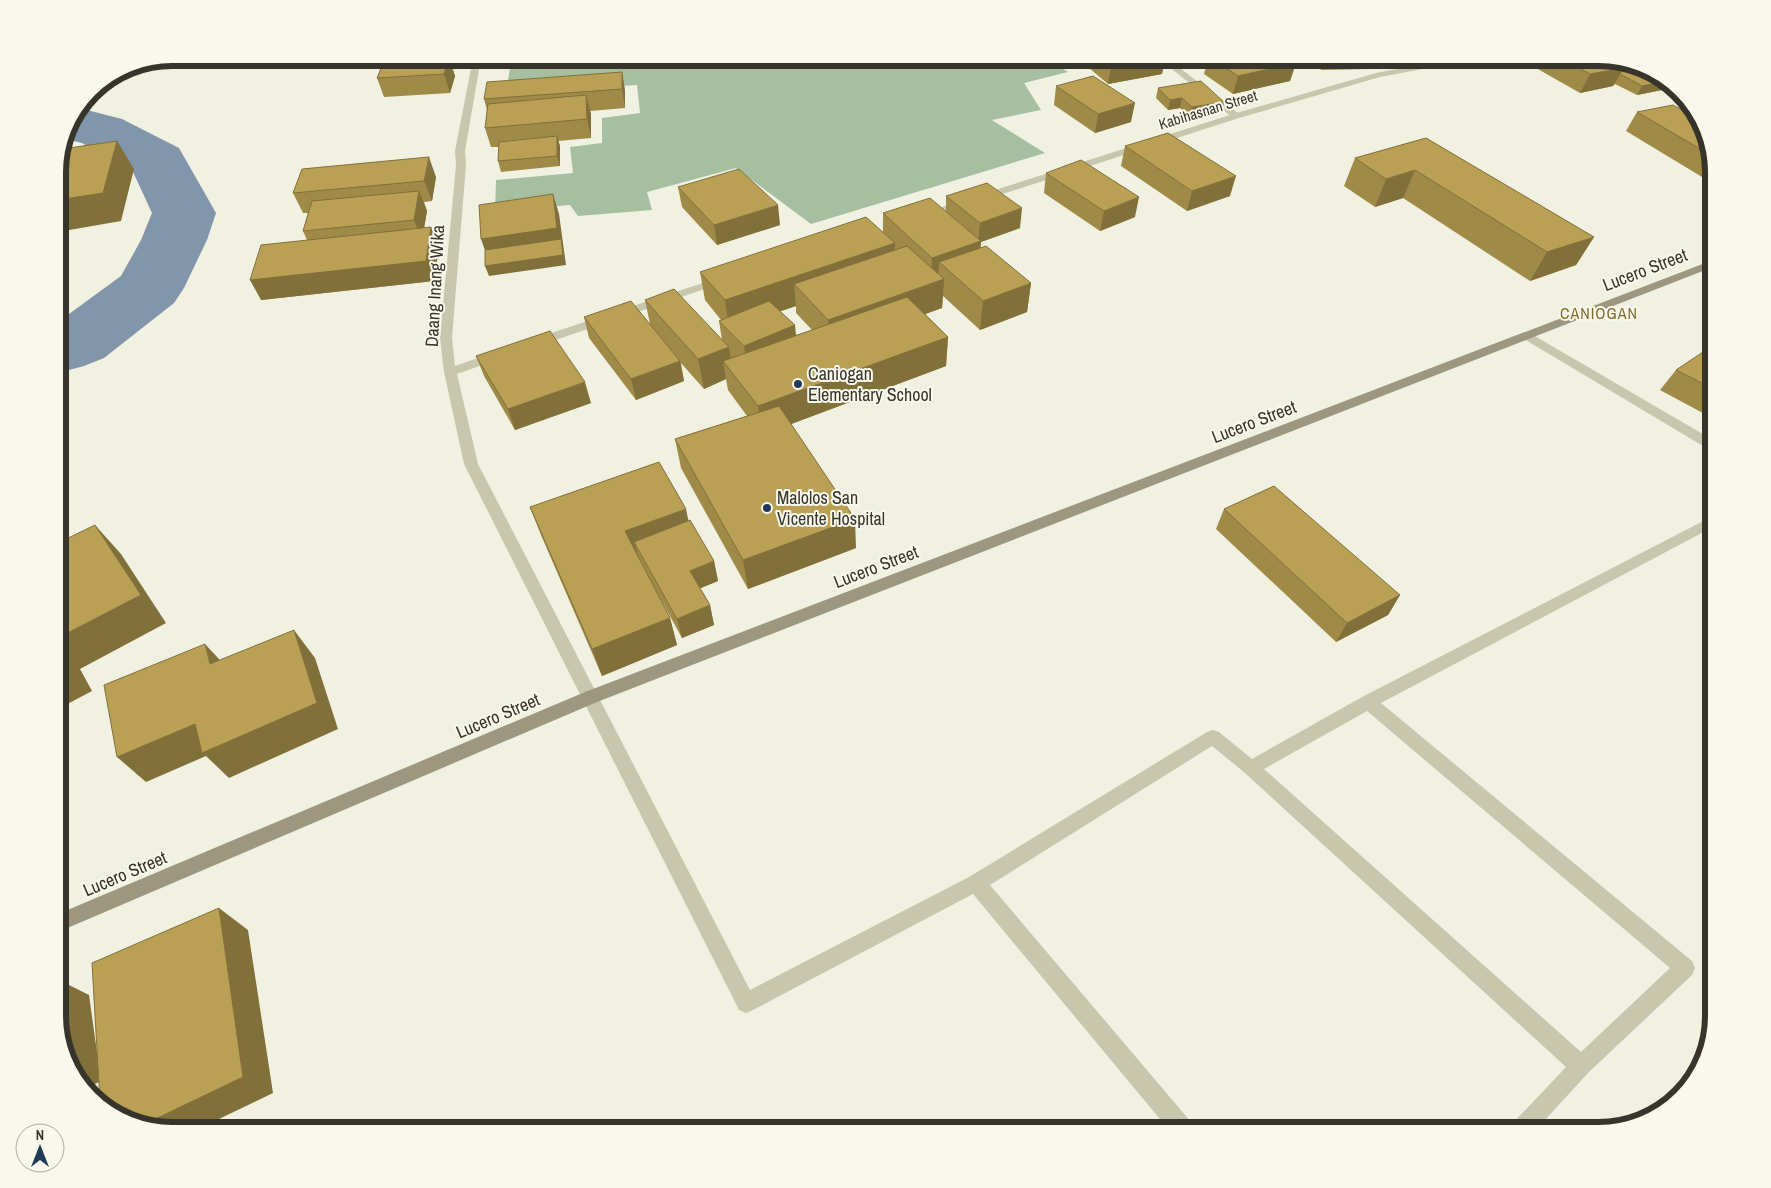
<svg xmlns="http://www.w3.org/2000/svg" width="1771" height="1188" font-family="'Archivo Narrow',sans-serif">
  <rect width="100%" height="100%" fill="#f0f1e0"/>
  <path fill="#a6bfa1" d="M579,58H933L939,61L952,58H990L991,60L1005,58H1047L1068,72L1024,83L1041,110L992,120L1045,153L811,224L736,168L647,192L652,210L578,216L570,205L495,212L496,180L573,173L570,147L602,143V118L640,113L637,85L506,93L511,62L579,60Z"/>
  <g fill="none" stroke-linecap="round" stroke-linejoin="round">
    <path fill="#8195ab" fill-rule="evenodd" d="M79,108L122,119L179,148L216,213L207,240L184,288L174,303L104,358L84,366L58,373V322L121,276L141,240L152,213L133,172L82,143L65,139L69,122Z"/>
    <path fill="#c8c7ad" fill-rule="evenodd" d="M1158,58H1167L1239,114V118H1233Z"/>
    <path fill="#c8c7ad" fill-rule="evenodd" d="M473,58H481L465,151L466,165L452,338L455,366L498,351L504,355L502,358L457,374L478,464L750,990L969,877L1207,732L1213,730L1219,732L1252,759L1362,697L1713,516V527L1381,703L1692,961L1695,968L1692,975L1588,1073L1536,1130H1511L1514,1122L1566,1067L1245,773L1212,746L990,885L1191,1122L1194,1130H1169L973,894L753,1010L746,1013L739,1010L464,464L444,372L440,338L456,165L455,151ZM1367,711L1670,968L1581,1052L1264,769Z
      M1455,58H1469L1465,61L1380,77L1239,118L928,218L924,219L919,216L920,214L1233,114L1376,73Z
      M721,277L725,278L727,280L725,282L538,346H530L528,343L530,340Z
      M1528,332L1713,440V450L1708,449L1524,339L1522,336Z"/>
    <path fill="#9c977e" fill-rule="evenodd" d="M1713,260V267L597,702L58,932V914L585,692Z"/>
  </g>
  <path fill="#a08a48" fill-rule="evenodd" d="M449,58L455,76L450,93L384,97L377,78Z
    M497,58H544L543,59L498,62Z
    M1091,58H1165L1162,74L1108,84L1089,68Z
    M1208,58H1287L1296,63L1290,81L1233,94L1204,74Z
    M1312,58H1374L1370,69L1321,70Z
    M1532,58H1599L1616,64L1667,89L1637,95L1615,84L1613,86L1580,93L1529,64Z
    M622,72L625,91V108L590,111L591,114V138L558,141L560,146V166L501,172L498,161L499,147H491L485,128L487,110L484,99Z
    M1056,86L1131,122L1095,133L1054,105Z
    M1158,88L1222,111L1190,117L1180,108L1168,110L1156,98Z
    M1637,112L1694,117L1696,115L1702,121L1714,172V183H1712L1626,131Z
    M1426,138L1594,237L1576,265L1530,281L1403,198L1375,207L1344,186L1355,158Z
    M1125,146L1230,196L1187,211L1121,166Z
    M1046,173L1135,217L1100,231L1044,193Z
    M436,177L432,201L424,202L427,211L424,228L439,247L434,281L261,300L307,240L303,231L308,213H303L293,193Z
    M678,187L780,225L717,245L682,207Z
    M946,196L1020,228L981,242L980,248L1031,283L1027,312L980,330L943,296L942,308L925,314L948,337L946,366L791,424L856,548L748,589L681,468L675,439L747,416L728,390L726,379L704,389L681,363L684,381L636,400L589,338L584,317L650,324L645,300L722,340L719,321L721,320L705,300L700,272L883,233V213L946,211ZM796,306V313L812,330L796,335L780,311Z
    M1714,350V419L1660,390L1676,370Z
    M476,356L591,403L515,430L484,376Z
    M530,507L689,521L714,561L718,581L700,588L710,605L714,625L682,638L648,576L670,618L677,645L602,676L541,535Z
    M1224,509L1400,595L1388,615L1336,642L1216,529Z"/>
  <path fill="#82703b" d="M449,58L455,76L450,93L444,74Z
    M1152,58H1165L1162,74L1108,84L1111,65Z
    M1296,63L1290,81L1233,94L1238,76Z
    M1624,68L1613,86L1580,93L1590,74Z
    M622,72L625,91V108L622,89Z
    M1664,78L1670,85L1667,89L1637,95L1642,86Z
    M586,95L591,114V138L587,119Z
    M1182,98L1180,108L1168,110L1170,100Z
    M1224,102L1222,111L1190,117L1192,107Z
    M1135,103L1131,122L1095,133L1098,114Z
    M557,136L560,146V166L557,156Z
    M117,141L134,169L121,221L58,232V200Z
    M429,157L436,177L432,201L424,181Z
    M1415,170L1403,198L1375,207L1386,179Z
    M1236,176L1230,196L1187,211L1192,191Z
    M419,191L427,211L422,240L414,220Z
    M553,194L559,214L566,265L489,276L485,266L488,259L481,239Z
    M1139,197L1135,217L1100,231L1104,211Z
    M778,205L780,225L717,245L714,225Z
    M1022,208L1020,228L981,242L979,270L939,262L938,281L944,279L942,308L829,349L828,320L931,284L932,258L978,242L980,223Z
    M431,227L439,247L434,281L261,300L250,280Z
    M1594,237L1576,265L1530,281L1547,252Z
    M895,243L894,271L794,284L796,306L729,329L725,300Z
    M1031,283L1027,312L980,330L983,301Z
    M795,325L798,355L748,376L744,346Z
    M948,337L946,366L762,435L758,406Z
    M729,347L733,373L723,361L726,379L704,389L698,359Z
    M680,361L684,381L636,400L631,379Z
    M585,382L591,403L515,430L508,409Z
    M686,509L692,538L634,542L639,558L633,560L625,531Z
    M855,519L856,548L748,589L743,560Z
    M95,525L121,554L166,623L80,669L92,691L58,709V638Z
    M714,561L718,581L694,591L690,571Z
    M1400,595L1388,615L1336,642L1347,623Z
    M710,605L714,625L682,638L677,619Z
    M670,618L677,645L602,676L592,649Z
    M294,630L315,658L338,729L229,778L206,756L146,782L117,757Z
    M205,644L230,671L210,664Z
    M219,908L248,930L273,1093L196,1130H172L147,1123Z
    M63,982L89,995L101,1081L87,1088L73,1073L72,1071Z"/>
  <path fill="#baa054" stroke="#82703b" d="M449,58L444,74L377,78L384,61Z
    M1102,58H1152L1111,65Z
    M1211,58H1287L1296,63L1238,76Z
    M1560,58H1599L1612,61L1624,68L1590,74Z
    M1618,63L1663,77L1666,81L1642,86L1620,74L1624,68L1616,64Z
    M622,72V89L484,99L487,82Z
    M1093,76L1135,103L1098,114L1056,86Z
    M1201,81L1224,102L1192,107L1182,98L1170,100L1158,88Z
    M586,95L587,119L485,128L488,104Z
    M1673,105L1702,121L1709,154L1637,112Z
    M1168,133L1236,176L1192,191L1125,146Z
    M557,136V156L498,161L499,142Z
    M1426,138L1594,237L1547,252L1415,170L1386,179L1355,158Z
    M117,141L103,193L58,200V165L62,149Z
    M429,157L424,181L293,193L302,169Z
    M1081,160L1139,197L1104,211L1046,173Z
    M739,169L778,205L714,225L678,187Z
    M987,183L1022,208L980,223L946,196Z
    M419,191L414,220L303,231L312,201Z
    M553,194L557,228L481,239L479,205Z
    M930,198L981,241L932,258L883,213Z
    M866,217L895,243L725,300L700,272Z
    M431,227L426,261L250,280L261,245Z
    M561,239L563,255L485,266V250Z
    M907,246L944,279L828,320L794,284Z
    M986,246L1031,283L983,301L939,262Z
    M674,289L729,347L698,359L645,300Z
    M907,297L948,337L758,406L723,361Z
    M631,301L680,361L631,379L584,317Z
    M769,301L795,325L744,346L719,321Z
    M550,331L585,382L508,409L476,356Z
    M1709,348L1714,350V389L1676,370Z
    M779,406L855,519L743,560L675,439Z
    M659,462L686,509L625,531L670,618L592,649L530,507Z
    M1274,486L1400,595L1347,623L1224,509Z
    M690,520L714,561L690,571L710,605L677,619L634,542Z
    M95,525L141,595L58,638V543Z
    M294,630L317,703L202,753L195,724L117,757L104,685L205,644L210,664Z
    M58,656L62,664L58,666Z
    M219,908L243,1077L147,1123L108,1111L100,1102L92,963Z
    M63,982L74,1070L72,1071L58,1023V985Z"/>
  <g fill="#243955" stroke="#f8f9ec" stroke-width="2">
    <circle cx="798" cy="384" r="5"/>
    <circle cx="767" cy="508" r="5"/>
  </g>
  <g text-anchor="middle" stroke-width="4" stroke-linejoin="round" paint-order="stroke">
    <g font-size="15" fill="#37352b" stroke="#f8f9ec">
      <text transform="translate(1208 110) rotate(-17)" y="5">Kabihasnan Street</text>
    </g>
    <g font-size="16" letter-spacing="1" fill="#7e682b" stroke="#f8f9ec">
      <text x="1599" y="319">CANIOGAN</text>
    </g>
    <g font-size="18" fill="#37352b" stroke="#f8f9ec">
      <text transform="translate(1645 270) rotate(-21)" y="6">Lucero Street</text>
      <text transform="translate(435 286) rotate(-87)" y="6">Daang Inang Wika</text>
      <text transform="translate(1254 422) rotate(-21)" y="6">Lucero Street</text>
      <text transform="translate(876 567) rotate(-21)" y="6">Lucero Street</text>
      <text transform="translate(498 716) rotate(-23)" y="6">Lucero Street</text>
      <text transform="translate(125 874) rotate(-23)" y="6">Lucero Street</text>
    </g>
    <g font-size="18" fill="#37352b" stroke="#f8f9ec" text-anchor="start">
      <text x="808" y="380">Caniogan<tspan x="808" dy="21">Elementary School</tspan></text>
      <text x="777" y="504">Malolos San<tspan x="777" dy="21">Vicente Hospital</tspan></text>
    </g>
  </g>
  <path d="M0 0H1771V1188H0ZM172 66H1599A106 106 0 0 1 1705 172V1016A106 106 0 0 1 1599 1122H172A106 106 0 0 1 66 1016V172A106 106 0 0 1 172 66Z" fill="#f8f9ec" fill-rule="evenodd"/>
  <path fill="none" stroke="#37352b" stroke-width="6" d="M172 66H1599A106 106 0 0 1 1705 172V1016A106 106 0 0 1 1599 1122H172A106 106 0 0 1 66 1016V172A106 106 0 0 1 172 66Z"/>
  <g transform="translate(40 1148)"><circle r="24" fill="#f8f9ec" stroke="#abab9f"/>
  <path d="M0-4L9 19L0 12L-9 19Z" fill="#243955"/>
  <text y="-8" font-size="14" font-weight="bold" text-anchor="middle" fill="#37352b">N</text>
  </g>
</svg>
